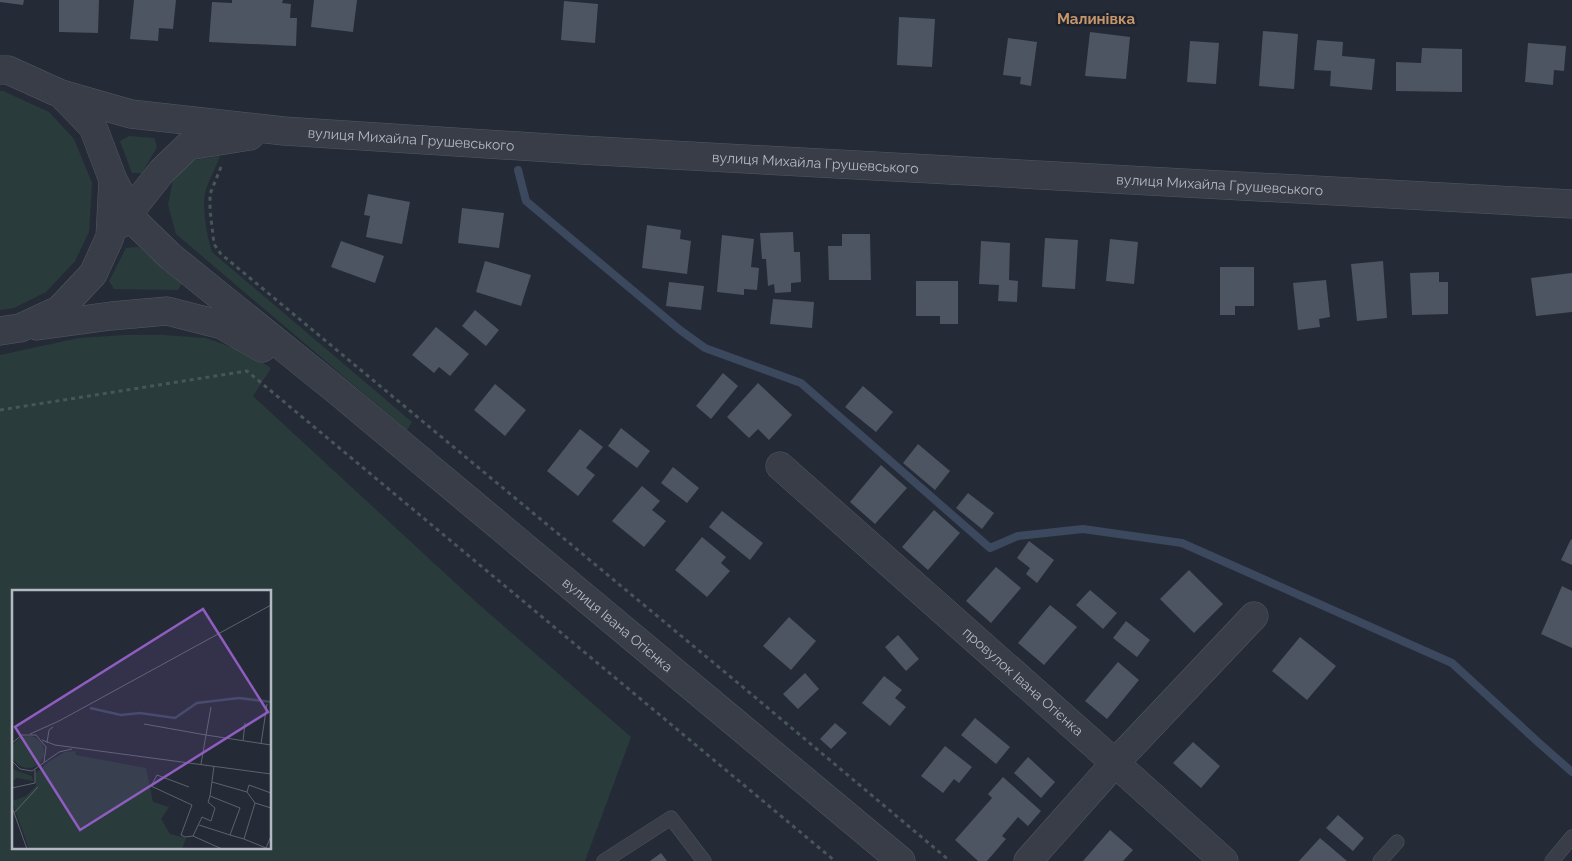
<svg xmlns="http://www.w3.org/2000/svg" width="1572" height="861" font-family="Raleway,sans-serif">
  <rect width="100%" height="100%" fill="#242b36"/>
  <path fill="#2a3b3c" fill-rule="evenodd" d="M0,91H3L49,112L74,139L92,183L89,232L75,261L46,292L14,308L0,310Z
    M129,136L154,138L157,147L142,173H132L120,141Z
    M220,156C216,167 210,178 206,189C201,205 207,236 212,252L412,422L407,430L176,234L168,205L173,179L189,161Z
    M139,247L182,283L178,290L114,289L109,281L126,248Z
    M125,335H164L206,338L245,352L271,368L253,396L476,602L631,737L585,861H0V355L79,338ZM14,591H270V847H14Z"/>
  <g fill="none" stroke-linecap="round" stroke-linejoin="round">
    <path stroke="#3c485e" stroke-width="8" d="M518,170L526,201L680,330L705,348L801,383L990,548L1018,536L1083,529L1182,543L1452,663L1539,743L1572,772"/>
  </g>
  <path fill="#4d5562" d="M0,0H24L23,5L0,2Z
    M59,0H99L98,33L59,32Z
    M134,0H176L173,29L159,28L158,41L130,39Z
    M232,0H283L282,3L291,4L290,18H297L296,46L209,42L212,2L232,3Z
    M314,0H357L353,32L311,27Z
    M564,1L598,4L595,43L561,40Z
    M899,17L935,19L932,67L897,65Z
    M1263,31L1298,34L1294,89L1259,86Z
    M1090,32L1130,37L1126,79L1085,76Z
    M1008,38L1037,42L1031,86L1020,84L1021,77L1003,75Z
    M1317,40L1343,42L1342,56L1375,59L1372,90L1330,86L1331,71L1314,70Z
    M1190,41L1219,43L1216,84L1187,82Z
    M1528,43L1566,46L1564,71L1554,70L1553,85L1525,82Z
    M1422,48L1462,49V92L1396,91V62L1421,63Z
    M368,194L410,202L402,244L366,237L370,216L364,215Z
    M462,208L504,213L499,248L458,243Z
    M647,225L681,230L680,239L691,241L687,274L642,268Z
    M793,232L794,252H800L801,282L791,283V292L775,293L774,284L768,286L766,259H762L760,233Z
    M842,234H870L871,280H829L828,246H842Z
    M722,235L754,239L751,267L759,268L757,290L744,289V295L717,292Z
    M1045,238L1078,240L1075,289L1042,287Z
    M1110,239L1138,242L1134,284L1106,281Z
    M341,241L384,256L375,283L331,267Z
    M981,241L1010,243L1009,280L1018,281L1017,302L998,301L999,285L979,284Z
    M485,261L531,275L521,306L476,292Z
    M1383,261L1387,318L1357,321L1351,264Z
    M1220,267H1254V306H1235V315H1220Z
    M1439,272V282H1448V314L1412,315L1410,273Z
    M1572,273V312L1536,316L1531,278Z
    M1326,280L1330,317L1319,319L1320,327L1298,330L1293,283Z
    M916,281H958V324H940V316H916Z
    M669,282L704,286L701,310L666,306Z
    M773,299L814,302L812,328L770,324Z
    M475,310L499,330L486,346L462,326Z
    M436,327L469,354L450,376L439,367L434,373L412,355Z
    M723,373L738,386L711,419L696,406Z
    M758,383L792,415L769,440L758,429L749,438L727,417Z
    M495,384L526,410L505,436L474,410Z
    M863,386L893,412L876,432L845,407Z
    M621,428L650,451L637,468L608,446Z
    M580,429L603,447L586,468L595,475L578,496L547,471Z
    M918,444L950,471L935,490L903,463Z
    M881,465L907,488L875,524L850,502Z
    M673,467L699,488L687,503L661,483Z
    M642,486L660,501L652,510L666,521L644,547L612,521Z
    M968,493L994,513L982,529L956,508Z
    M934,510L960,533L928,570L902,547Z
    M722,511L763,543L750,560L709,527Z
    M702,537L726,557L721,563L730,571L707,597L675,570Z
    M1571,539L1572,540V565L1561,560Z
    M1029,541L1054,560L1037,583L1026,574L1030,568L1017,558Z
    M996,567L1021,588L991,623L966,601Z
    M1189,570L1223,604L1194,633L1160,599Z
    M1562,586L1572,591V648L1541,634Z
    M1090,590L1117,613L1103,629L1076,605Z
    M1050,605L1077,627L1044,665L1018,643Z
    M789,617L816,641L791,670L763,646Z
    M1126,621L1150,640L1137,657L1113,638Z
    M898,635L919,659L906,671L885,647Z
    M1300,637L1336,666L1307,700L1272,671Z
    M1118,662L1139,680L1107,719L1085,701Z
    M805,673L819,689L798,709L783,694Z
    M884,676L902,690L895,698L906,707L890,726L862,703Z
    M975,718L1010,747L996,764L961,735Z
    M835,723L847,733L831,749L820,739Z
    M1193,742L1220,766L1201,788L1173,763Z
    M945,746L972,767L959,783L954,779L943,793L921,776Z
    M1028,757L1055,782L1041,798L1014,773Z
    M1003,777L1041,811L1028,826L1018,817L1002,836L1006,839L987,861H978L955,840L992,798L988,794Z
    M1338,815L1364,838L1353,851L1326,828Z
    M1110,830L1133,850L1123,861H1083Z
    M1320,838L1347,861H1299Z
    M661,853L667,861H650Z"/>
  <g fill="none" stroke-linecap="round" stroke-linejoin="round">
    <defs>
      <path id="service" d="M604,861L671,818L704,861
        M1380,861L1397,842
        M1552,861L1572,837"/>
      <g id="minor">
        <path id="s1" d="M780,466L1115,763L1254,616"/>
        <path d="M1028,861L1115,763L1224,861"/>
      </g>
      <g id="tertiary">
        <path d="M0,70H8L61,94L93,127L113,180L110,237L93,274L59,310L20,328L0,331"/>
        <path id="s2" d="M61,94L131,114L284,131L581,150L1572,204"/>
        <path id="s3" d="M113,180L136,223L170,256L335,389L901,861"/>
        <path d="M120,224L162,171L188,146L250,136"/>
        <path d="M37,326L111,316L167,311L222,325L262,348"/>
      </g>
    </defs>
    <use href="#service" stroke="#535862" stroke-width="15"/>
    <use href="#minor" stroke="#535862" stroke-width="29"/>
    <use href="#tertiary" stroke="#535862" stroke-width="29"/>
    <path stroke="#485659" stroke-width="3" stroke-dasharray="4 4" stroke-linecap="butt" d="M221,167L210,194V210L214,244L221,254L750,693L950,861
      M0,410L247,371L835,861"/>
    <use href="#service" stroke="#383d47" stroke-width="14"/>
    <use href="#minor" stroke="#383d47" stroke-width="28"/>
    <use href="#tertiary" stroke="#383d47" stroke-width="28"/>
  </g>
  <g text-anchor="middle" stroke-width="5" stroke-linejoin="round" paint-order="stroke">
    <g font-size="14" fill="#b3b8c3" stroke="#1d222c">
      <text dy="5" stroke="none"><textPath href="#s2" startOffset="354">вулиця Михайла Грушевського</textPath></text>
      <text dy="5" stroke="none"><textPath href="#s2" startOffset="759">вулиця Михайла Грушевського</textPath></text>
      <text dy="5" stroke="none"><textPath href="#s2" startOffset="1164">вулиця Михайла Грушевського</textPath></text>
      <text dy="5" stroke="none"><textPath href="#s3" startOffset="676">вулиця Івана Огієнка</textPath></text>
      <text dy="5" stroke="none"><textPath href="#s1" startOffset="325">провулок Івана Огієнка</textPath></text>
    </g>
    <g font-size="15" font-weight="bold" fill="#c5966c" stroke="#1d222c">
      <text x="1096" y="24">Малинівка</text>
    </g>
  </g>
  <g transform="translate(12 590)">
    <rect width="259" height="259" fill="#242b36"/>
    <path d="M0 162a16 16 0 1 1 32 0a16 16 0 1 1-32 0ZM63,161L64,165L134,178L141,212L157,217L149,229L158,244L174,248L170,259H17L0,211L14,206L24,196V183L38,171L53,162ZM0,179L20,186L21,191L5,188L0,191Z" fill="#2a3b3c"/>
    <path fill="none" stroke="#3c485e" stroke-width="2.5" d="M78,118L109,125L128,123L163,128L185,113L227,108L259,112"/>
    <path fill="none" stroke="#5d636e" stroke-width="1" d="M132,134L194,145L199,117M18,144L47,131L259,15M30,150L43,155L259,184M231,151L233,133M0,153L10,145H24L34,157L32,172M35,153L37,140L41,137M249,154L255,114M0,171L8,179L20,181L47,162L60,159M189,174L194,145L259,155M200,192L235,202L243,213L232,249L218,245L228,218L198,206L202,176M0,198L23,193V180M235,202L237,195L259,203M243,213L259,218M0,217L15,259M2,223L26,197M187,235L218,245M181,246L210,259M173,247L169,245L180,215L139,196L145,185L177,197M173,247L181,246L190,227L199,231L203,218L196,212L198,206M232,249L254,258L259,246"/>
    <path fill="#8f5dc0" fill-opacity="0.15" stroke="#8f5dc0" stroke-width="2.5" d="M191,19L256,122L68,240L3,137Z"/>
    <rect width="259" height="259" fill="none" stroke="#b3b8c3" stroke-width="2.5"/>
  </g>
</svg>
